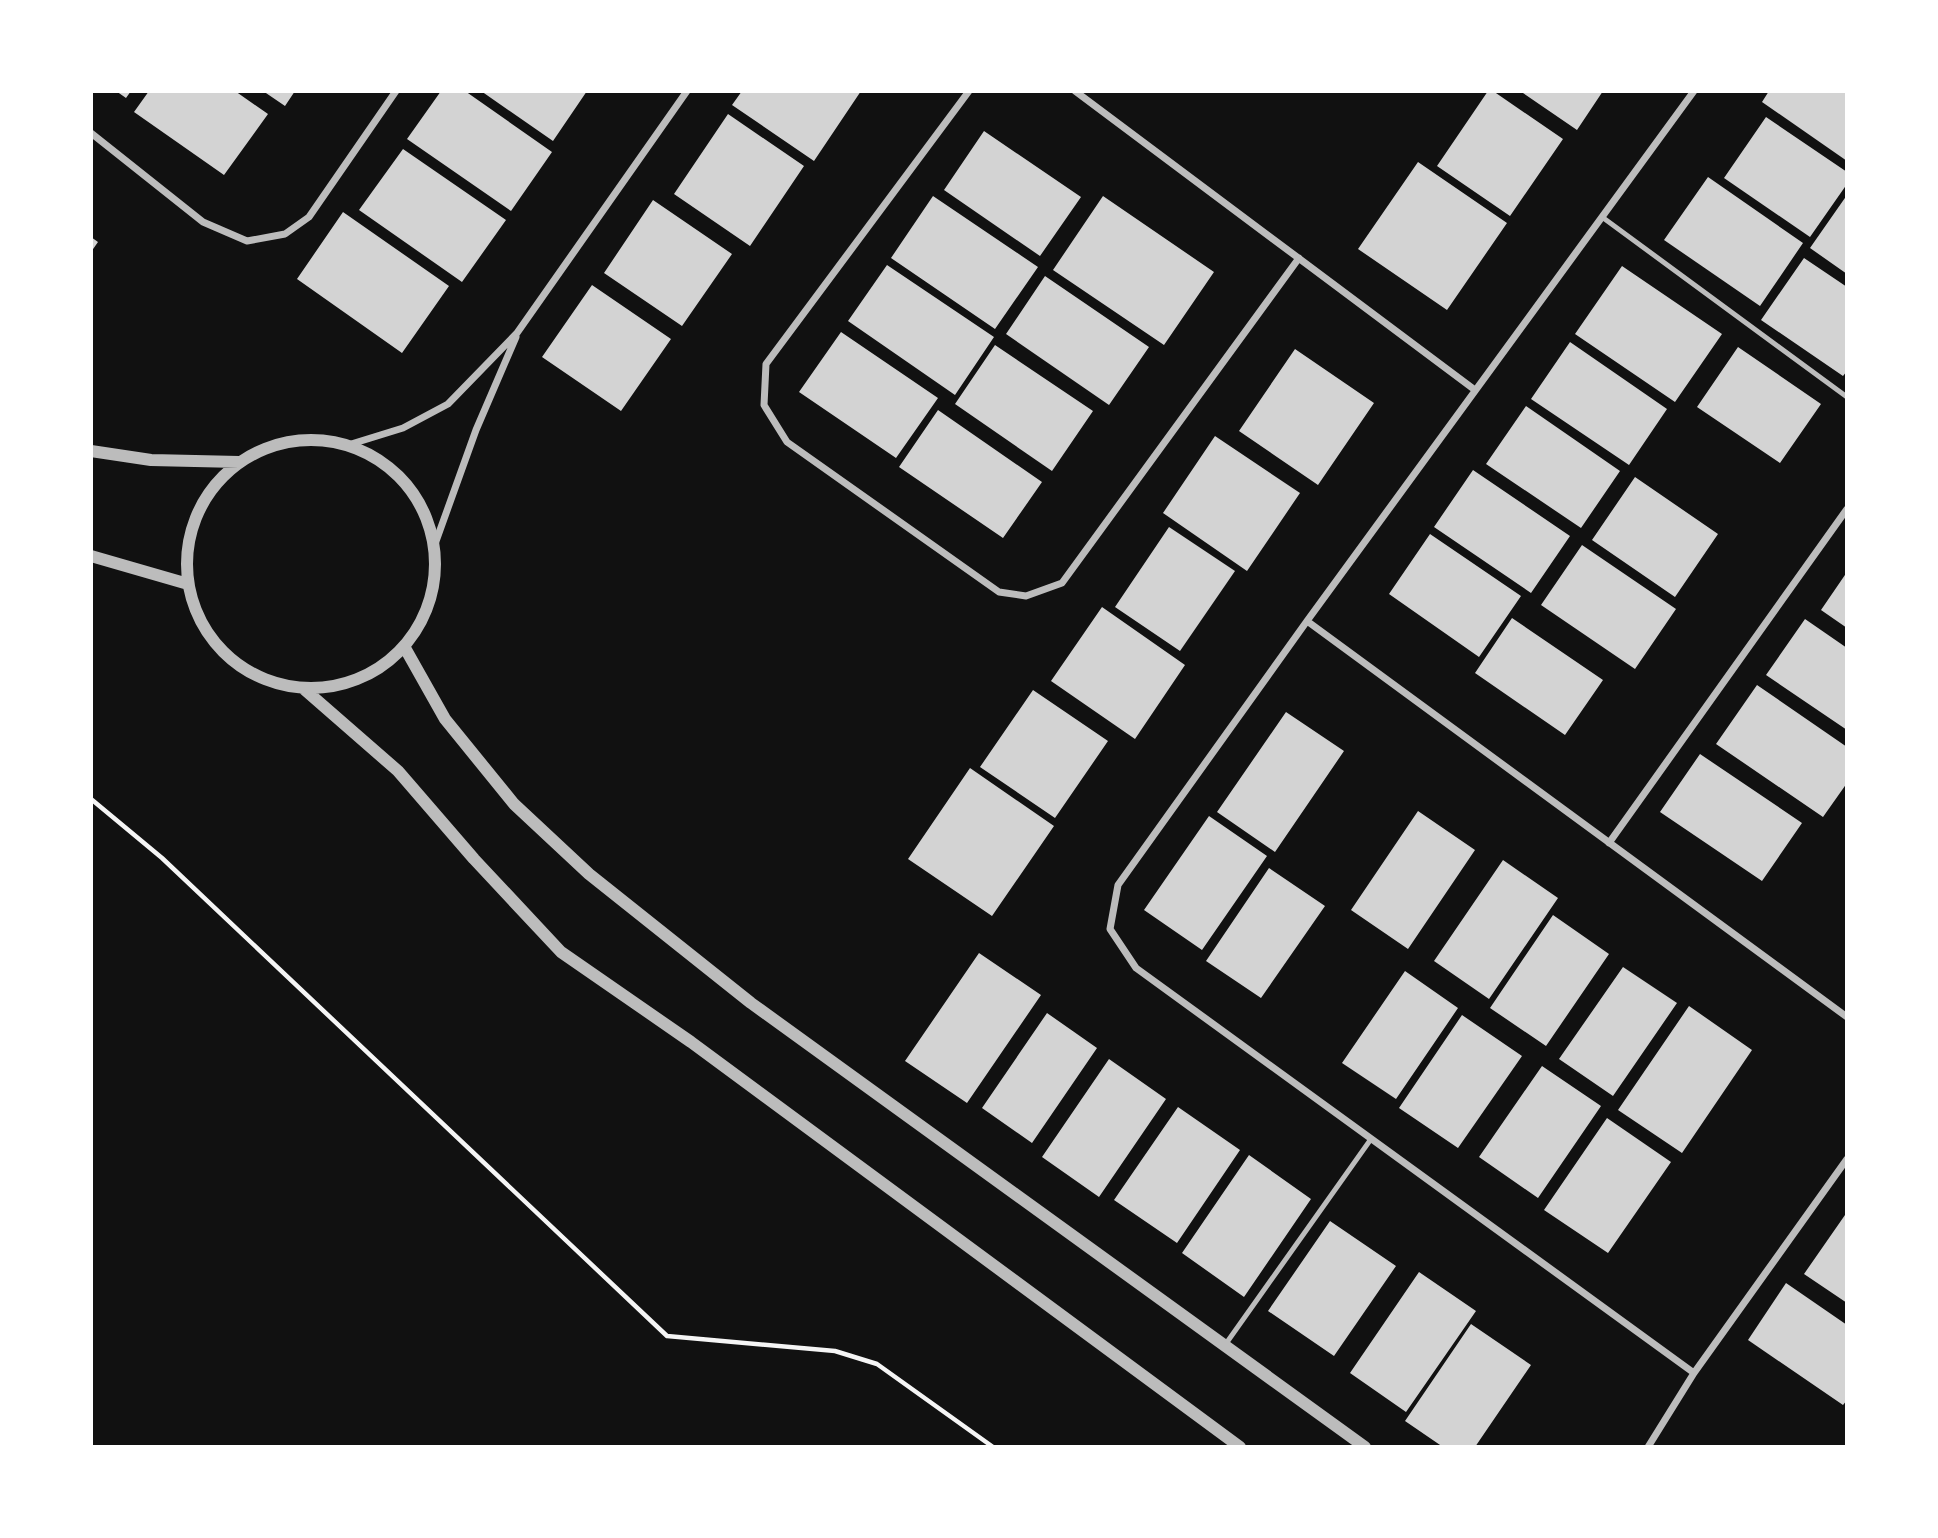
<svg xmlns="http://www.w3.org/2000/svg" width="1938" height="1538" font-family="'Archivo Narrow',sans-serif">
  <rect width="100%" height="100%" fill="#111"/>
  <path fill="#d3d3d3" d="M116,91H131L126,98Z
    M149,91H235L268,114L224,175L134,112Z
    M263,91H295L285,106Z
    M441,91H465L552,152L511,211L407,139Z
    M481,91H587L553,141Z
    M742,91H861L814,161L732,105Z
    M1488,91H1493L1563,139L1510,216L1437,166Z
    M1520,91H1603L1577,130Z
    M1769,91H1847V161L1762,102Z
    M728,114L804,166L750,246L674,194Z
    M1766,117L1847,172V184L1810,237L1724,178Z
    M984,131L1081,197L1040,256L944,190Z
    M403,149L506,220L462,282L359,210Z
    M1418,162L1507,223L1447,310L1358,249Z
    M1708,177L1803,243L1760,306L1664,240Z
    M1847,195V274L1810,248Z
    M933,196L1038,267L995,329L891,258Z
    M1103,196L1214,272L1164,345L1053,270Z
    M653,200L732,254L682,326L604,273Z
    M343,212L449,286L402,353L297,279Z
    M91,237L98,242L91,252Z
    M1804,258L1847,287V371L1843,376L1761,320Z
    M887,265L994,337L955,395L848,321Z
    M1622,266L1722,334L1675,402L1575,334Z
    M1045,276L1149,347L1109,405L1006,334Z
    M592,285L671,339L621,411L542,357Z
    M841,332L938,398L896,458L799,392Z
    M1570,342L1667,409L1629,465L1531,399Z
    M995,345L1093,411L1052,471L955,404Z
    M1738,347L1821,404L1780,463L1697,407Z
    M1295,349L1374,403L1318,485L1239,431Z
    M1526,406L1620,471L1581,528L1486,464Z
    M938,410L1042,482L1003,538L899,467Z
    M1215,436L1300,493L1247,571L1163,513Z
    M1473,470L1570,536L1531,593L1434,527Z
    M1635,477L1718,534L1675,597L1592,540Z
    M1169,527L1235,571L1180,651L1115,607Z
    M1430,534L1521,596L1479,657L1389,594Z
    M1582,545L1676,609L1635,669L1541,605Z
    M1847,572V628L1821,610Z
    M1102,607L1185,665L1135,739L1051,681Z
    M1512,618L1603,680L1565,735L1475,673Z
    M1805,619L1847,648V730L1766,675Z
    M1757,685L1847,747V783L1823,817L1716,744Z
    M1033,690L1108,741L1055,818L980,767Z
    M1286,712L1344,751L1275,852L1217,812Z
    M1700,754L1802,823L1762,881L1660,812Z
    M970,768L1054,826L992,916L908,859Z
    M1418,811L1475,850L1408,949L1351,910Z
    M1209,816L1267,856L1202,950L1144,910Z
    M1503,860L1558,898L1489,999L1434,961Z
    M1269,868L1325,906L1261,998L1206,961Z
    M1553,915L1609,954L1546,1046L1490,1008Z
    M979,953L1041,995L967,1103L905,1061Z
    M1623,967L1677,1003L1613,1096L1559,1059Z
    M1405,971L1458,1008L1396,1099L1342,1063Z
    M1689,1006L1752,1050L1682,1153L1618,1110Z
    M1047,1013L1097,1048L1032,1143L982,1108Z
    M1462,1015L1522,1056L1458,1148L1399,1108Z
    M1109,1059L1166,1099L1099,1197L1042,1157Z
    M1542,1066L1601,1106L1538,1198L1479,1157Z
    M1178,1107L1240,1150L1177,1243L1114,1200Z
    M1607,1118L1671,1162L1608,1253L1544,1210Z
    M1249,1155L1311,1199L1244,1297L1182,1253Z
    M1845,1215L1847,1216V1303L1804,1274Z
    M1330,1221L1396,1266L1334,1356L1268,1311Z
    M1419,1272L1476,1311L1406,1412L1350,1373Z
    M1786,1283L1847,1325V1400L1843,1405L1748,1340Z
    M1471,1324L1531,1365L1475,1447H1443L1405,1421Z"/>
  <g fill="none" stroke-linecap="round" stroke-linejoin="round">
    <path stroke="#f5f5f5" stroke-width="4.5" d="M91,799L162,858L667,1336L835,1351L877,1364L993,1447"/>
    <path stroke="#bcbcbc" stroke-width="5" d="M1602,217L1847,397
      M1225,1345L1371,1139"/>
    <path stroke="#bcbcbc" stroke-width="7" d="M969,91L766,364L764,405L787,442L999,592L1026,596L1062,583L1299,258
      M1075,91L1475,390
      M1694,91L1307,621L1118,885L1110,929L1136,968L1694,1373
      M91,133L203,222L247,241L285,234L309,217L396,91
      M348,445L403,428L448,404L517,333L687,91
      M435,544L476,430L516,337
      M1307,621L1847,1017
      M1609,843L1847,509
      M1648,1447L1694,1373L1847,1159"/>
    <path stroke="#bcbcbc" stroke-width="12" d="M187 564a124 124 0 1 1 248 0a124 124 0 1 1-248 0Z
      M91,451L151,460L239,462
      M91,556L188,584
      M405,648L445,719L514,804L589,874L751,1003L1365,1447
      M304,689L398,771L474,859L561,952L691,1042L1240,1447"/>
  </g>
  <rect width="1938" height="1538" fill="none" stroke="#ffffff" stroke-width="186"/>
</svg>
